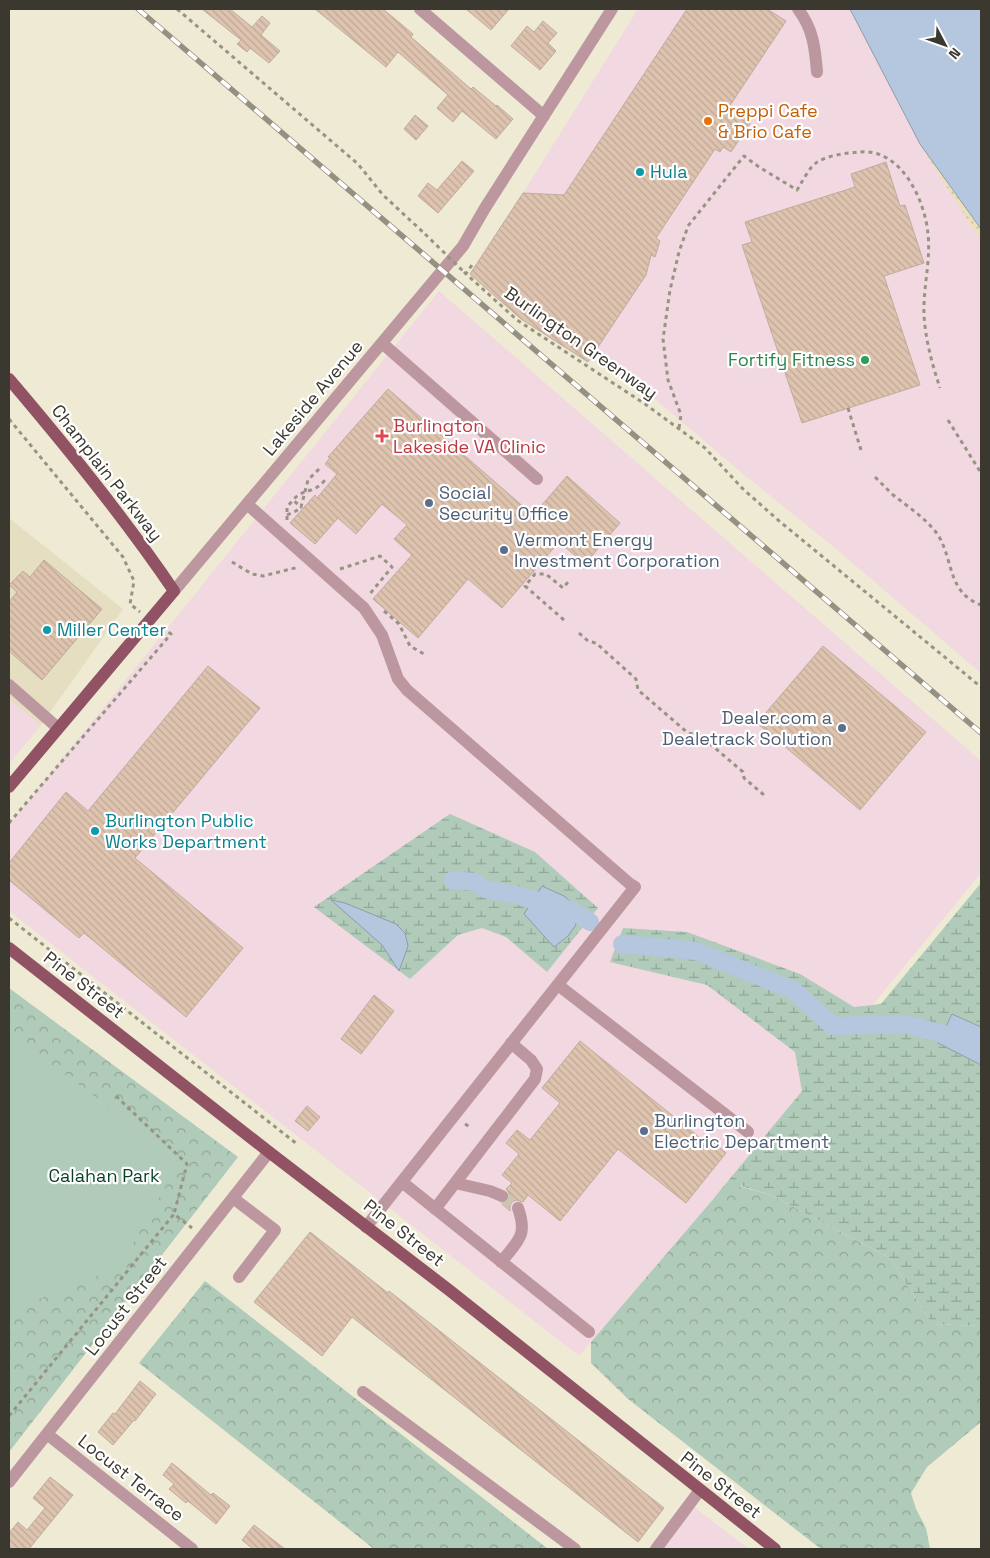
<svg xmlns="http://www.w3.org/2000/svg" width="990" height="1558" font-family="'Space Grotesk',sans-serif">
  <defs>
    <pattern id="forest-crowns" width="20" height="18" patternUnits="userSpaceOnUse" patternTransform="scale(1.25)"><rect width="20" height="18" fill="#b0cbb9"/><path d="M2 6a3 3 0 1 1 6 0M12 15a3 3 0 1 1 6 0" fill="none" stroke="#90a697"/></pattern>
    <pattern id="wetland-marsh" width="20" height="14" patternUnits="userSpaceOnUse" patternTransform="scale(1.25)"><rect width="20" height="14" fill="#b0cbb9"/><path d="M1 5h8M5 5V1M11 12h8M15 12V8" fill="none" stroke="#90a697"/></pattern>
    <pattern id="sand-dots" width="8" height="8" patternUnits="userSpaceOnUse" patternTransform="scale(1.25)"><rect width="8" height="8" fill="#eae0bb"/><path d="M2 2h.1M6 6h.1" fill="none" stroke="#c9c1a1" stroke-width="1.8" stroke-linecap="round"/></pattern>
    <pattern id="building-back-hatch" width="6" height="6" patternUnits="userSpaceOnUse" patternTransform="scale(1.25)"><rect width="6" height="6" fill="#dec3af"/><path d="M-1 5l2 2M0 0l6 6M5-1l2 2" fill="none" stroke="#bfa897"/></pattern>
  </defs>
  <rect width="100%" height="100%" fill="#efead4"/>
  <path fill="#f1d8e1" d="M638,9H850L920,144L981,241V673L841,553L741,472L649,394L613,371L521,319L470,274L523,193Z
    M439,291L981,761V873L709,1204L579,1356L9,911V825Z
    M9,699L41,725L9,764Z
    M694,1507L749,1549H662Z"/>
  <path fill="#e6dec1" d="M9,518L123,609L41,725L9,699Z"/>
  <path fill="url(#forest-crowns)" d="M9,988L238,1157L9,1452Z
    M738,1186L771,1195L890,1258L932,1324L981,1326V1422L927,1467L911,1493L916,1509L926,1528L930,1549H821L628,1399L591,1363V1342L709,1204Z
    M205,1281L548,1549H374L139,1363Z"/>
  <path fill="url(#wetland-marsh)" d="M450,814L535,852L598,908L547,972L506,937L482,928L458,935L410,979L314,907Z
    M981,883V1027L952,1014L938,1043L981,1065V1326L932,1324L890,1258L771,1195L741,1186L709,1204L802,1091L795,1052L707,985L610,962L623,928L687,932L800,974L854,1007L881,1004Z"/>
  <path fill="url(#sand-dots)" d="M920,145L981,229V241Z"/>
  <path fill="#b0cbb9" d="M9,1039L26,1046L171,1152L176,1168L124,1259L95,1277L9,1311Z"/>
  <path fill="#b5c6df" stroke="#909baa" d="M850,9H981V229L920,144Z
    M542,886L564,896L581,911L574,918L576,925L568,936L554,947L524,914Z
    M331,900L345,903L396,924L405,933L408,946L399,971L382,945Z
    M952,1014L981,1027V1065L938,1043Z"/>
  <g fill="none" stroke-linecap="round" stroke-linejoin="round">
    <path stroke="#b5c6df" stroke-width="18" d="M453,880L475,882L485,889L517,895L573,911L590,922
      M622,944L696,951L793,990L833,1026L906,1024L958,1038L981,1047"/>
  </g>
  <path fill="url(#building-back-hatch)" stroke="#c0ac9f" d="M202,9H230L252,27L262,16L270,23L261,35L280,51L269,63L250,48L247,52L237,44L241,40Z
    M315,9H383L413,34L411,37L471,89L473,87L496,106L497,105L513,119L496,139L462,111L453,122L437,108L448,95L398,52L386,67Z
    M466,9H509L491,30Z
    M687,9H767L786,21L729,107L751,122L731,152L723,147L720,152L715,149L656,238L660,241L655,257L651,255L646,275L588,362L521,319L470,274L523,193L564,195Z
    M543,21L557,33L548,43L556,51L540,70L511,46L527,26L534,32Z
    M415,115L428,126L416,140L404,129Z
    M462,161L474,171L438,213L418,196L428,183L437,190Z
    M886,162L900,206L905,205L924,263L884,276L920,385L802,423L742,245L752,242L745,222L855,187L851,174Z
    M388,389L533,515L567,476L620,523L585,564L559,542L502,608L468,579L418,638L373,599L412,555L394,539L407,525L382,504L356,534L338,518L315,544L290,523L315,495L317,498L337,474L325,464L330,458L328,457Z
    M44,560L102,609L42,680L9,651V602L17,592L9,585L23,571L30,577Z
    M823,646L926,732L860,810L757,723Z
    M208,666L260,708L135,858L243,948L186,1017L84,933L79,938L9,880V863L66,792L88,811Z
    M374,995L394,1011L361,1054L341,1039Z
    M580,1041L709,1145L712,1141L726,1153L686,1203L618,1149L560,1221L528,1195L523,1202L516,1200L512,1202L510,1206V1211L502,1204L507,1203L509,1200L510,1194L506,1189L512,1183L502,1175L519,1154L506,1143L517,1130L530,1140L560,1103L542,1088Z
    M307,1106L320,1117L308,1131L295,1121Z
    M310,1232L388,1293L389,1291L664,1508L638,1542L352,1317L322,1356L254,1302Z
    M140,1381L156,1394L135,1421L134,1420L113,1445L98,1432L113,1413L115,1414Z
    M172,1463L211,1495L213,1493L230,1506L216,1524L188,1501L186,1503L169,1489L174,1484L163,1475Z
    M50,1477L73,1495L29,1549H9V1533L18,1522L27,1530L45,1508L33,1498Z
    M254,1525L285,1549H253L242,1540Z"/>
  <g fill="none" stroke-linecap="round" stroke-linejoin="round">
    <path stroke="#cbc6b3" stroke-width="12" stroke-dasharray="12 6" stroke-linecap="butt" d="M502,1196L518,1208"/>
    <path stroke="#979484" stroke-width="3" stroke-dasharray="4 4" stroke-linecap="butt" d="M177,9L358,164L383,195L425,234
      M464,272L517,320L645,404L705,448L743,489L778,520L981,687
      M465,275L472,265
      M848,408L861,450
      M9,419L123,557L134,581L130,604L140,612
      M948,420L981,473
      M679,428L681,415L668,380L663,339L670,290L679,252L688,226L744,156L759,167L797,190C801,184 810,166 816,163C827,155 847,153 860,152C901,148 925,200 928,234C931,260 923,287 924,314C925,338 932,364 940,388
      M319,469L308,480L301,507L293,500C302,490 308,493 319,486C322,484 325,480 327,477
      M875,477C881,483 886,488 892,494C908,507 926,518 938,535C954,561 947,592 981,605
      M287,515L296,511L301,507
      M287,520V507L293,500
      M232,562L252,574L263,576L299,567
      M340,569L380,556L392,567L368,596
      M384,611L399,624L410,646L424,654
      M564,620L525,586L535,574H546L563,588L568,582
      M579,633L588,641L596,643L636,679L638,690L688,733L701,736L743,772L744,778L764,795
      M9,823L171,634L162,627
      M9,918L297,1144
      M116,1096L187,1164L174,1214
      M465,1124L470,1127
      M9,1416L174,1214L192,1228"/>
    <path stroke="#bc979f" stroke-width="12" d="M420,9L544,116
      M798,9C813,29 815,47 817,72
      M382,343L537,479
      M247,504L364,608L382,635L398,679L407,690L630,884L635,887L366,1227
      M174,591L463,246L485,208L612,9
      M9,685L58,728
      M558,985L748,1132
      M402,1182L589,1332
      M455,1183L490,1191L502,1196
      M233,1198L275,1230L239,1277
      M435,1209L535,1079L537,1069L531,1060L511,1043
      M501,1262C518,1241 528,1236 518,1208
      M363,1392L575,1549
      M47,1434L192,1549
      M9,1482L269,1152
      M656,1549L700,1490"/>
    <path stroke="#915363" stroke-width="12" d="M9,379C67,447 124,517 174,591L9,787
      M9,948L269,1152L449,1290L775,1549"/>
    <defs>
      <path id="rail" d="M138,9L981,733"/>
    </defs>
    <use href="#rail" stroke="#959182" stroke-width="5.5"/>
    <use href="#rail" stroke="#fff" stroke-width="4" stroke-dasharray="11" stroke-linecap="butt"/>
    <path stroke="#979484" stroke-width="3" stroke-dasharray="4 4" stroke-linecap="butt" d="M425,234L464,272"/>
  </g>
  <circle fill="#e8710a" stroke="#fff" stroke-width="2" cx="708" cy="121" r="5"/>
  <g fill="#0f9aa8" stroke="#fff" stroke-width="2">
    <circle cx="640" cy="172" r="5"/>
    <circle cx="47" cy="630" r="5"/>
    <circle cx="95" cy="831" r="5"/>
  </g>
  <circle fill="#2e9e5b" stroke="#fff" stroke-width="2" cx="865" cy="360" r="5"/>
  <path fill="#e0444e" stroke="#fff" stroke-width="2" d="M379.5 428.5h5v5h5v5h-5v5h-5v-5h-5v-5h5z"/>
  <g fill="#5c6f8a" stroke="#fff" stroke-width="2">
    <circle cx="429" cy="503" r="5"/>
    <circle cx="504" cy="550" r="5"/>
    <circle cx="842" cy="728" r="5"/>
    <circle cx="644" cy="1131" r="5"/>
  </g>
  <g text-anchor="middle" stroke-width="4.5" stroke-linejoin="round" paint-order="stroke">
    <g font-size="18" fill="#c56008" stroke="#fff" text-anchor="start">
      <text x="718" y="117">Preppi Cafe<tspan x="718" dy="21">&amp; Brio Cafe</tspan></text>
    </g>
    <g font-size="18" fill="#0d838f" stroke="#fff" text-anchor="start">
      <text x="650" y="178">Hula</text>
      <text x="57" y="636">Miller Center</text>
      <text x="105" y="827">Burlington Public<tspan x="105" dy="21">Works Department</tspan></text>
    </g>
    <g font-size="18" fill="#3a382f" stroke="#fff">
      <text transform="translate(581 343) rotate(35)" y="6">Burlington Greenway</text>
      <text transform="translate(313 398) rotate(-50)" y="6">Lakeside Avenue</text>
      <text transform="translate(107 473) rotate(52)" y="6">Champlain Parkway</text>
      <text transform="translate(84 985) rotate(38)" y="6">Pine Street</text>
      <text transform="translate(404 1233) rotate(38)" y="6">Pine Street</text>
      <text transform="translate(126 1306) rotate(-52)" y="6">Locust Street</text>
      <text transform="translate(131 1478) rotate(38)" y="6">Locust Terrace</text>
      <text transform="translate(721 1485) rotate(38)" y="6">Pine Street</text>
    </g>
    <g font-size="18" fill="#27864d" stroke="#fff" text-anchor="end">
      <text x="855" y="366">Fortify Fitness</text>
    </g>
    <g font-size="18" fill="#be3a42" stroke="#fff" text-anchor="start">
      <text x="393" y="432">Burlington<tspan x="393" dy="21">Lakeside VA Clinic</tspan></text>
    </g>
    <g font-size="18" fill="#4e5e75" stroke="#fff" text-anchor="start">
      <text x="439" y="499">Social<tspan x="439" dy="21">Security Office</tspan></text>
      <text x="514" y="546">Vermont Energy<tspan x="514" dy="21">Investment Corporation</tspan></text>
      <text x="832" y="724" text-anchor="end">Dealer.com a<tspan x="832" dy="21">Dealetrack Solution</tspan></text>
      <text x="654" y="1127">Burlington<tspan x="654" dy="21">Electric Department</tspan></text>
    </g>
    <g font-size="18" fill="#083e24" stroke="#fff">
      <text x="104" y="1182">Calahan Park</text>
    </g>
  </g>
  <rect width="990" height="1558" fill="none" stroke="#3a382f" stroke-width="20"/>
  <g transform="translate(945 45) rotate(131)" stroke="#ffffff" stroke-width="4" paint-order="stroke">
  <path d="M0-4L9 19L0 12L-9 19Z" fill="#3a382f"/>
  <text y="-8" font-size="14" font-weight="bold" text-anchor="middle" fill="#3a382f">N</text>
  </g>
</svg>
